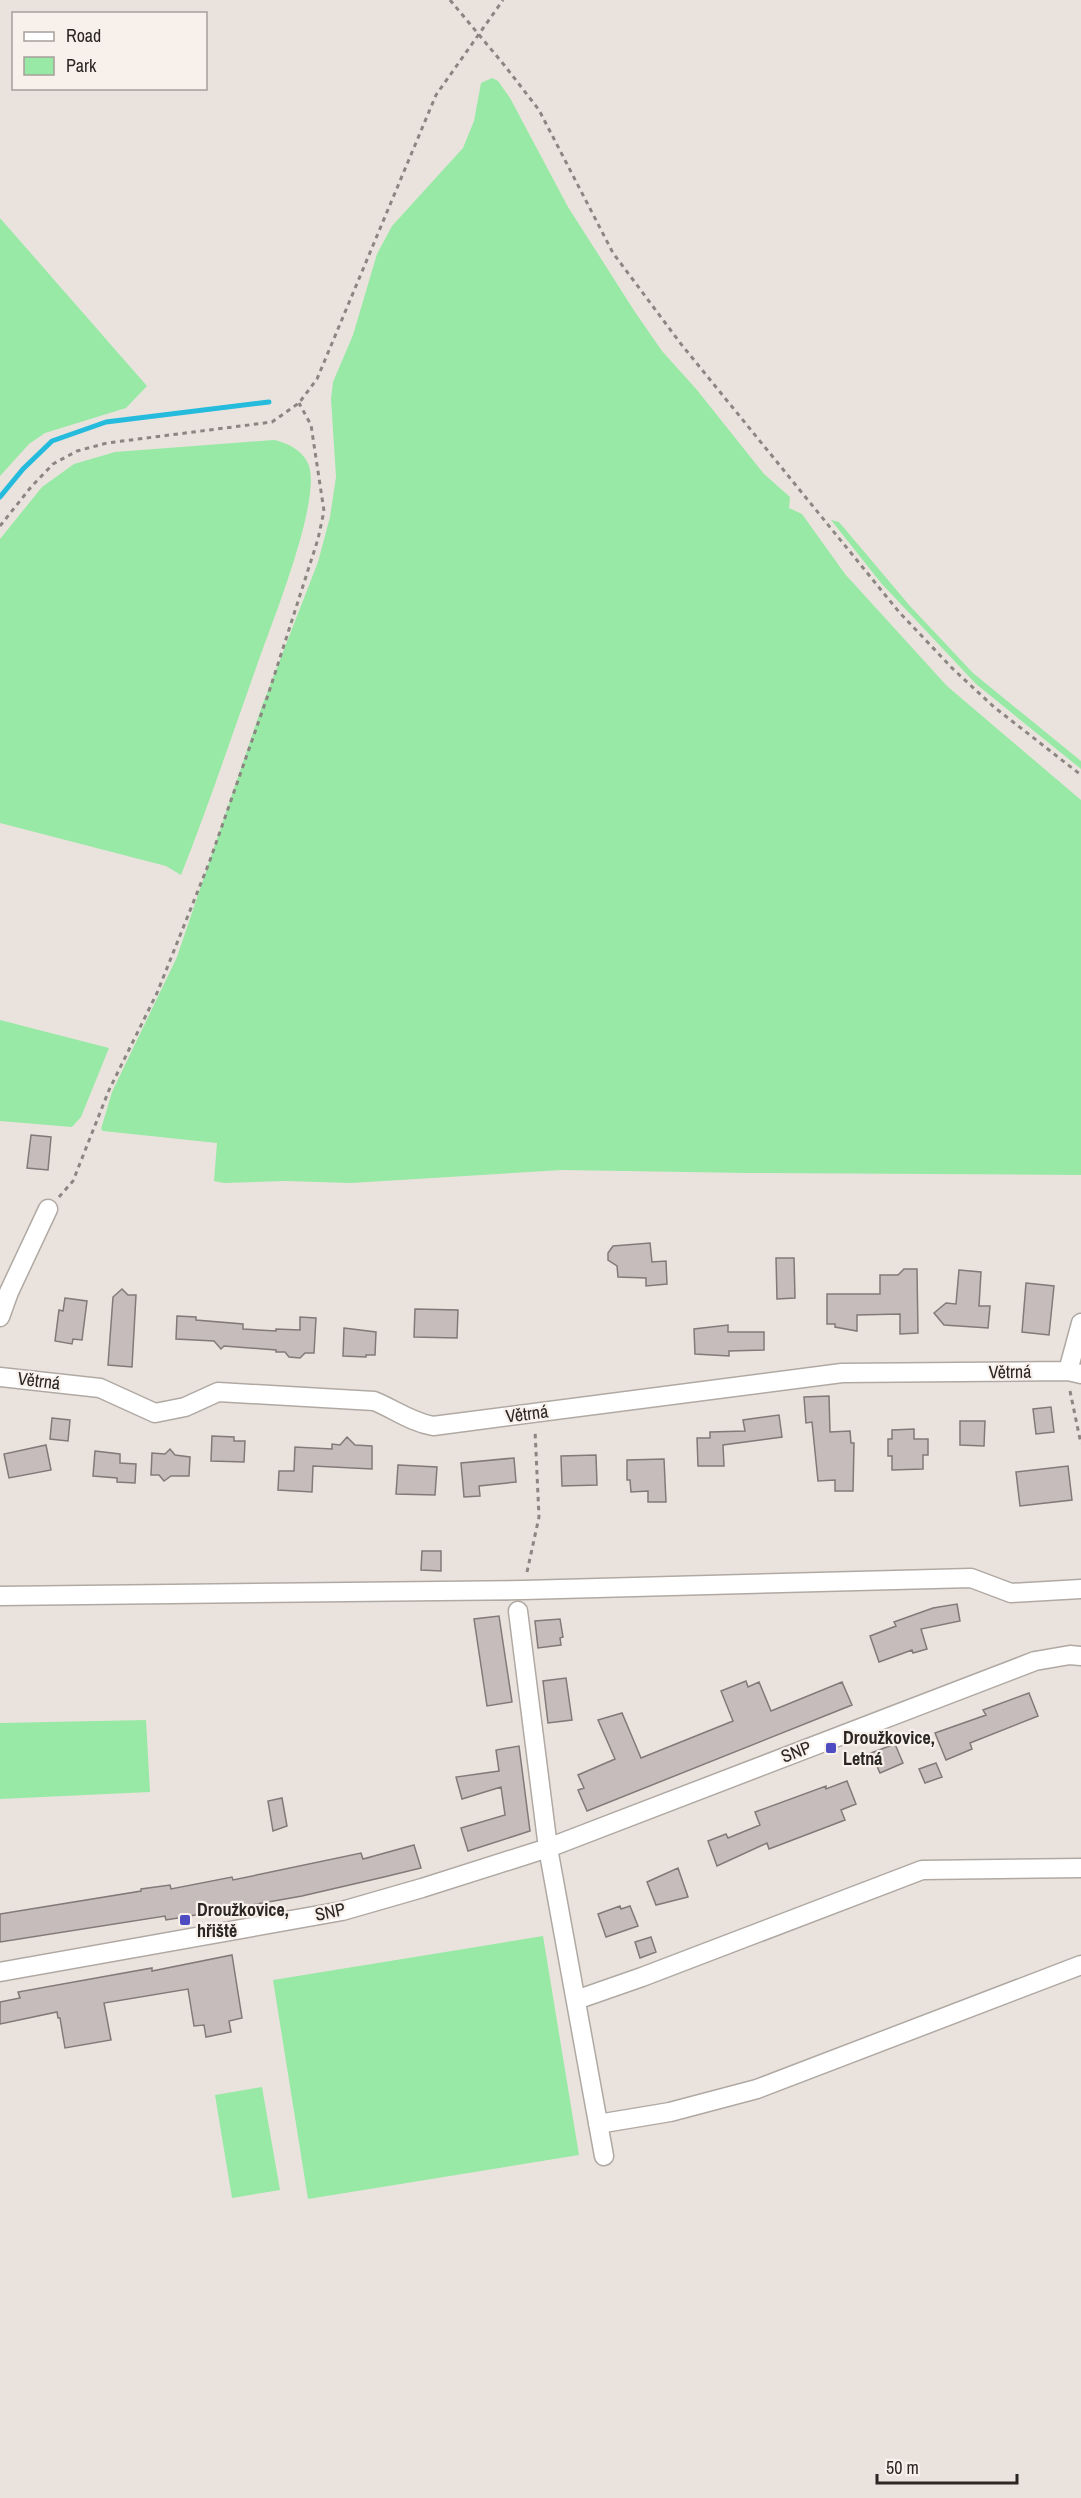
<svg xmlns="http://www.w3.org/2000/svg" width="1081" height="2498" font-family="'Archivo Narrow',sans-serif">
  <rect width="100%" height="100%" fill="#eae3dd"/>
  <path fill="#98e9a5" d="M492,78L498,81L510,98L568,207L635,312L662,351L697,390L764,474L790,497L789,508L802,514L845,574L947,686L1081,800V1175L747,1173L562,1170L351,1183L285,1181L224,1183L214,1181L217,1143L103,1131L101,1129L112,1092L177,957L262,706L318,562L330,517L336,477L331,399L333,382L353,335L377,254L392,226L463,148L474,121L481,83Z
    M0,218L147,386L126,408L45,433L29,444L0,476Z
    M274,440C288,443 304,451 309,466C321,504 270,627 256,668C231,738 208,807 181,875L166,866L0,823V539L42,487L74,464L115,452Z
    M831,520L839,522L910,606L973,673L1081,761V769L976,684L881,583Z
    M0,1020L109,1048L81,1117L72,1127L0,1121Z
    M146,1720L150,1792L0,1799V1723Z
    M543,1936L579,2155L308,2199L273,1980Z
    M262,2087L280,2190L232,2198L215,2095Z"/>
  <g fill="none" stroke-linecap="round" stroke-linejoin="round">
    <path stroke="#24bbdc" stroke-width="5" d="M0,497L23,469L52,441L106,422L269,402"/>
  </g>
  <path fill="#c6bcbc" stroke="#837979" stroke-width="1.5" d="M31,1135L51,1137L48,1170L27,1168Z
    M650,1243L652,1262L666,1261L667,1284L646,1286V1278L618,1277L617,1266L608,1260V1253L613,1246Z
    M776,1258H794L795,1298L777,1299Z
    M904,1269H917L918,1333L900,1334V1314L857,1315V1331L835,1327V1324H827V1294H880V1275H898Z
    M959,1270L981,1272L979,1306H990L988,1328L944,1325L934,1313L946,1303L956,1304Z
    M1026,1283L1054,1286L1049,1335L1022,1332Z
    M122,1289L128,1295H136L132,1367L108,1365L113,1297Z
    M65,1298L87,1301L82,1340L73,1339L72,1344L55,1341L59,1310L63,1311Z
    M415,1309L458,1310L457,1338L414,1337Z
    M177,1316L196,1317V1320L243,1324V1329L276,1331V1329L300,1330V1317L316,1318L314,1353H305L300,1358L289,1357L285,1352H276V1350L224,1346L221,1349L214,1341L176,1339Z
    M728,1325V1332H764V1350L729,1351V1356L695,1354L694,1329Z
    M344,1328L376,1332L375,1355H366V1357L343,1356Z
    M829,1396L830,1432L850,1431L851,1443H854L853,1491H835V1480L818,1481L812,1422L806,1423L804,1397Z
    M1051,1407L1054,1432L1036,1434L1033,1409Z
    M779,1415L782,1437L723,1445L724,1466H698L697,1438H710V1432L745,1431L743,1420Z
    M52,1418L70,1420L68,1441L50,1439Z
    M960,1421H985L984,1446L960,1445Z
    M914,1429V1439H928V1455H923V1469L892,1470V1456H888V1439H892V1430Z
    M212,1436L234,1437V1441H245L244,1462L211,1461Z
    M347,1437L355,1445L372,1446V1469L313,1466L312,1492L278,1490L279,1471H294L295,1447L332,1449V1444L340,1445Z
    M46,1445L51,1470L9,1478L4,1454Z
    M170,1449L175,1455L190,1457L189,1476H171L164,1481L159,1475H151L152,1453L165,1454Z
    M95,1451L120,1454V1463L136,1464L135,1483L117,1482V1478L93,1476Z
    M596,1455L597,1485L562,1486L561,1456Z
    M514,1458L516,1482L479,1486L480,1496L464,1497L461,1463Z
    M664,1459L666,1502H648V1491L631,1492L630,1480H627V1460Z
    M398,1465L437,1467L435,1495L396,1494Z
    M1068,1466L1072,1500L1020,1506L1016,1472Z
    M422,1551H441V1571L421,1570Z
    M957,1604L960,1621L921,1629L927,1649L913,1653L912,1650L879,1662L870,1636L896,1626L894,1622L933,1608Z
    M499,1616L512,1702L487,1706L474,1619Z
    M560,1619L563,1637L560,1638L561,1645L538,1648L535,1621Z
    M566,1678L572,1720L548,1723L543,1681Z
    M746,1681L748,1687L759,1682L771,1711L842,1682L852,1705L587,1811L578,1790L584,1788L578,1775L615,1759L598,1720L622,1713L641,1758L733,1721L721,1691Z
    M1029,1693L1038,1716L970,1743L972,1749L946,1760L935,1733L986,1715L983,1710Z
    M895,1744L903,1763L880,1773L871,1753Z
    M519,1746L530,1831L468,1851L461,1828L505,1815L501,1787L462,1799L456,1777L499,1771L496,1750Z
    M936,1763L942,1777L925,1783L919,1769Z
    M847,1781L856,1804L841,1810L845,1820L769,1849L767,1843L717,1866L708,1841L726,1834L728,1838L760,1825L755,1812L826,1786V1789Z
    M282,1798L287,1826L273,1831L268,1801Z
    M414,1845L421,1868L384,1877L302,1896L184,1917L166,1920L165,1916L0,1942V1914L141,1891V1889L170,1885L171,1889L232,1877L233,1880L361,1853L363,1859Z
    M678,1868L688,1897L656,1905L647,1882Z
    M620,1906L621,1909L630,1906L638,1926L606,1937L598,1914Z
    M651,1937L656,1952L640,1958L635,1942Z
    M232,1955L242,2018L229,2021L231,2032L206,2037L204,2025L194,2026L188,1989L104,2003L111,2040L65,2048L60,2018H58L57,2012L0,2024V2002L20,1998L18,1992L152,1968V1971Z"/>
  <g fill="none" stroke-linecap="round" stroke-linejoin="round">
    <defs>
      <path id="minor" d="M0,1317L9,1292L48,1209
        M1068,1371L1081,1323
        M0,1377L100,1388L155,1413L185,1407L218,1392L374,1401C394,1409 411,1422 433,1426L842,1373L1068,1371L1081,1374
        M0,1596L523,1590L971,1578L1011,1593L1081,1589
        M518,1611L548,1848L604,2156
        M0,1972L342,1911L422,1888L548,1848L1035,1661L1070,1655L1081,1656
        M576,2000L642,1977L922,1870L1081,1868
        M598,2124L670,2112L757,2089L1081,1965"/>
    </defs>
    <use href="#minor" stroke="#b0a9a3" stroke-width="21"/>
    <path stroke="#8b8682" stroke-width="3" stroke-dasharray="4.5 4.5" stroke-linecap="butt" d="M450,0L505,66L539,110L613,253L681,344L851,553L899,612L953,669L994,707L1081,775
      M0,526L31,487L53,464L77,451L107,443L272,422L299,403L317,379L436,95L503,0
      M59,1197L73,1181L109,1090L157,993L209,863L268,695L318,539L324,511L311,425L299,403
      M1070,1391L1081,1444
      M527,1572L539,1517L535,1430"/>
    <use href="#minor" stroke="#fff" stroke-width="18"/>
  </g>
  <g fill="#4f4cc2" stroke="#f8f0ea" stroke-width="2">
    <rect x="825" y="1742" width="12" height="12" rx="3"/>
    <rect x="179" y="1914" width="12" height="12" rx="3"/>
  </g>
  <g text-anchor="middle" stroke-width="4.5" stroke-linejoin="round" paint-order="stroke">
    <g font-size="18" fill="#292624" stroke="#f8f0ea">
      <text transform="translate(1010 1372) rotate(-1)" y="6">Větrná</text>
      <text transform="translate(39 1381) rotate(7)" y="6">Větrná</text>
      <text transform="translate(527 1414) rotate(-7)" y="6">Větrná</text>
      <text transform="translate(796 1752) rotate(-21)" y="6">SNP</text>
      <text transform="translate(330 1912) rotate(-12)" y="6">SNP</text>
    </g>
    <g font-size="18" font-weight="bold" fill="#292624" stroke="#f8f0ea" text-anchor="start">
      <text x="843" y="1744">Droužkovice,<tspan x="843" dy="21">Letná</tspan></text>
      <text x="197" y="1916">Droužkovice,<tspan x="197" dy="21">hřiště</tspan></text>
    </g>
  </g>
  <rect x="12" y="12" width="195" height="78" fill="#f8f0ea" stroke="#a59f9b" stroke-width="1.5"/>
  <rect x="24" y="32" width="30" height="9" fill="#ffffff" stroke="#a59f9b" stroke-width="1.5"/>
  <text x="66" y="42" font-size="18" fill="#292624">Road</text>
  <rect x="24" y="57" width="30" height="18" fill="#98e9a5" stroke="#a59f9b" stroke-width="1.5"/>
  <text x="66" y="72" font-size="18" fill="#292624">Park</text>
  <path d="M877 2474v9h140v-9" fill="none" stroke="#292624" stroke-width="3"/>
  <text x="886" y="2474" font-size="18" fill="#292624" stroke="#f8f0ea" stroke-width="4.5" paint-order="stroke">50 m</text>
</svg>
